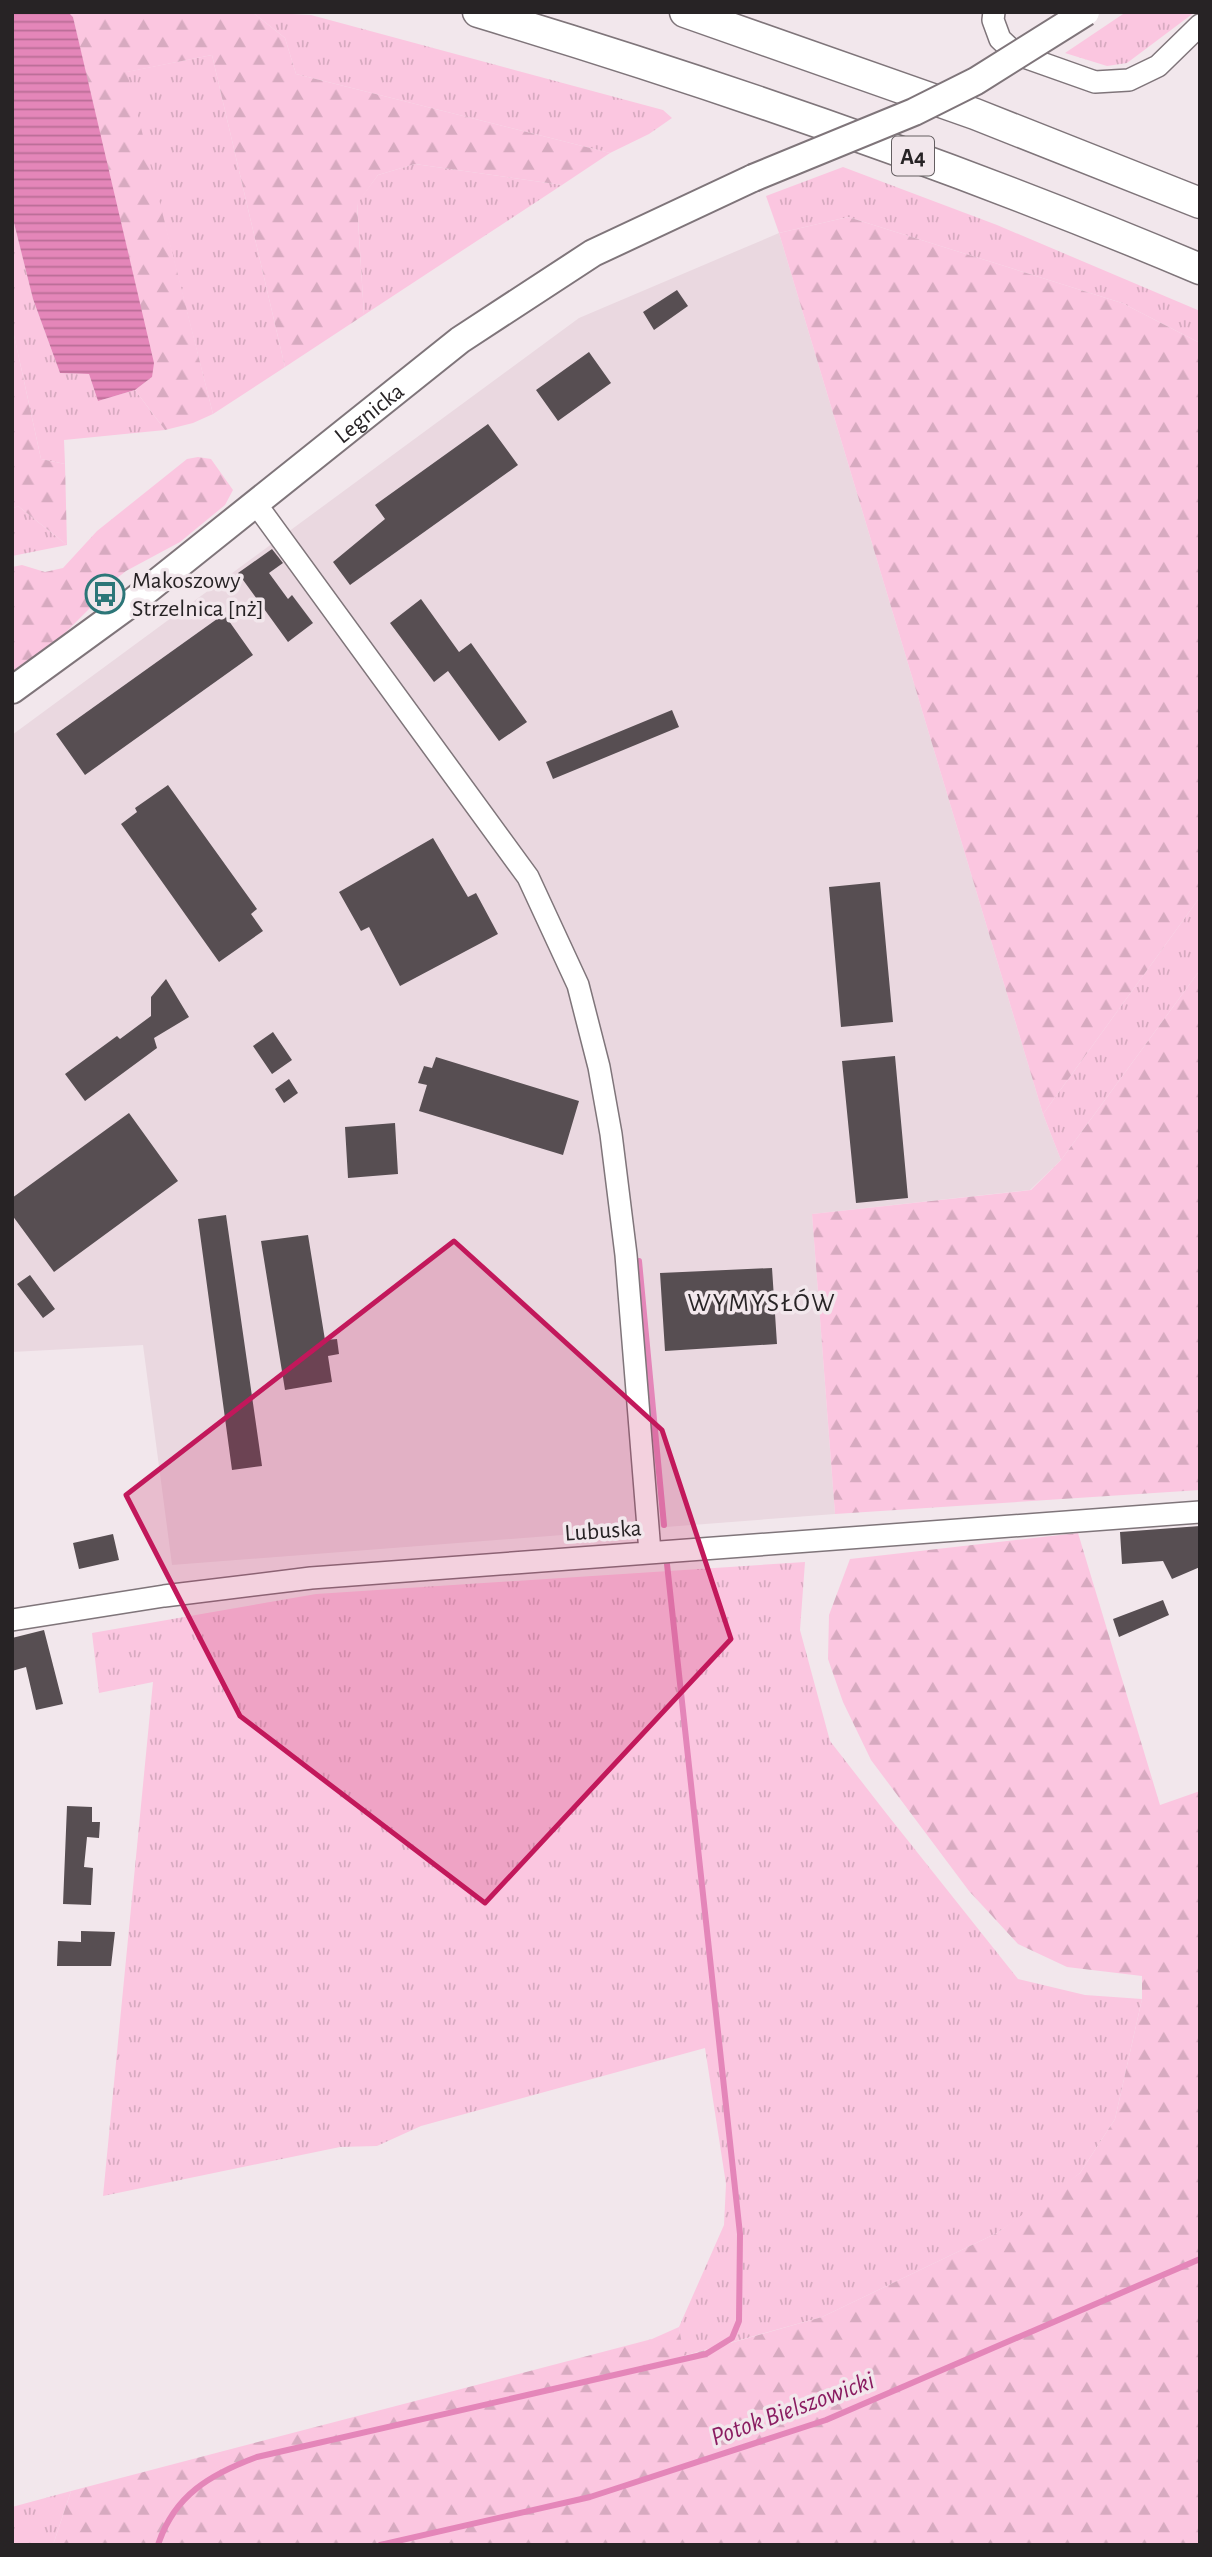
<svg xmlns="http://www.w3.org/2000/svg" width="1212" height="2557" font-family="'Alegreya Sans',sans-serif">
  <defs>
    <pattern id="grass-tufts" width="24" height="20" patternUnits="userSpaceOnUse" patternTransform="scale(1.75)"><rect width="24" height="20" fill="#fbc6e0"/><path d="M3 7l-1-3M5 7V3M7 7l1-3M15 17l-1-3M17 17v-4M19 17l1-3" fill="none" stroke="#d7aac0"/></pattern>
    <pattern id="forest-firs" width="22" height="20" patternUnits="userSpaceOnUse" patternTransform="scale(1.75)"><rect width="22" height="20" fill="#fbc6e0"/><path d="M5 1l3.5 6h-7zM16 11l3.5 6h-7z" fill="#d7aac0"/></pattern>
    <pattern id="water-rules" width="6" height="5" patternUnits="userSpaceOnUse" patternTransform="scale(1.75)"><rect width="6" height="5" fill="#e486b9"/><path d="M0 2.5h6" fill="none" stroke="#b96d96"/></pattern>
  </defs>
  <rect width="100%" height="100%" fill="#f2e7ec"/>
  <path fill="#ead8e0" d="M779,233L1043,1114L1061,1160L1030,1190L812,1214L835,1514L172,1565L143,1345L12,1352V735L579,318Z"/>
  <path fill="url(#grass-tufts)" d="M252,12L311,15L663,110L672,118L649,134L610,153L296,74L285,38Z
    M1126,12H1195L1127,63L1107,66L1065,53Z
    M212,55L285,367L213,414L126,72Z
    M415,164L562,185L364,315L357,203L378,175Z
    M843,167L997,225L1200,311V343L1122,303L848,217L779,233L766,196Z
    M12,215L33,299L60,373L89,374L98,401L135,390L165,430L64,440L65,464L41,459L12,326Z
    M18,506L67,545L12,556V509Z
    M1200,897V970L1061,1160L1043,1114Z
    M805,1562L800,1630L830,1741L886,1813L1018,1979L1085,1995L1142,1999L1115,2119L1080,2173L1050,2197L997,2233L822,2317L683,2356L679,2327L724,2225L726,2184L705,2048L421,2126L377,2146L340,2147L103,2196L153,1682L99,1693L92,1633L316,1594Z
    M71,2491L53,2545H12V2507Z"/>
  <path fill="url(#forest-firs)" d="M68,12H252L285,38L296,74L610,153L562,185L415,164L378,175L357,204L364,315L285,367L212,55L127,72L213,414L193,423L165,430L135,390L152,377L73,17Z
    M848,217L1122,303L1200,343V897L1043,1114L779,233Z
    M12,326L41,459L65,464L67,545L18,506L12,509Z
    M198,457L211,459L233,490L225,505L180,542L126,571L87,602L90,608L51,647L12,676V567L22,565L45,572L63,568L97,531L187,459Z
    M1200,970V1490L835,1514L812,1214L1031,1190L1061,1160Z
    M1078,1533L1160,1805L1200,1791V2545H53L71,2491L652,2339L679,2327L684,2356L822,2317L997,2233L1080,2173L1115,2119L1142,1999V1976L1067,1967L1018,1944L969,1891L871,1760L843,1702L828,1659L829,1615L850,1559Z"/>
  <path fill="url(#water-rules)" d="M12,12H68L73,17L154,363L152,377L135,390L98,401L89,374L60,373L33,299L12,215Z"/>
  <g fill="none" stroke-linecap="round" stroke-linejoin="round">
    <path stroke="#e486b9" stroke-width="6" d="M639,1261L664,1525
      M158,2545C174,2495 211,2474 257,2457L706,2354L732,2338L739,2321L740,2234L667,1564
      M380,2545L590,2497L826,2420L1200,2259"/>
  </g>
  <path fill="#574e52" d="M677,290L688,306L654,330L643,312Z
    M589,352L611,383L558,421L536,390Z
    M488,424L518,465L350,585L333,562L385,519L375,505Z
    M272,549L283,563L269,573L288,599L292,595L313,623L288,642L238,573Z
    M421,599L459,652L471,643L527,722L499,741L448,671L434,682L390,623Z
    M224,614L253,655L85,775L56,734Z
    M672,710L679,727L553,779L546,762Z
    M168,785L257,909L251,914L263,931L219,962L121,824L137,812L135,808Z
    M433,838L468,897L476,893L498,934L400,986L369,927L361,931L339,892Z
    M880,882L893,1022L841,1027L829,887Z
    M166,979L189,1017L154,1038L157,1048L85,1101L65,1074L117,1036L120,1039L151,1016V997Z
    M273,1032L292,1060L272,1074L253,1046Z
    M895,1056L908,1198L856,1203L842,1061Z
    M436,1057L579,1101L563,1155L419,1111L427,1085L418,1083L424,1066L432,1068Z
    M289,1079L298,1093L284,1103L275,1089Z
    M129,1113L178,1181L54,1272L12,1215V1198Z
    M395,1123L398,1174L348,1178L345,1127Z
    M226,1215L262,1466L232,1470L198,1219Z
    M308,1235L325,1340L337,1339L339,1354L328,1356L332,1382L285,1390L261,1241Z
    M772,1268L777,1344L665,1351L660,1273Z
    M30,1275L55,1309L43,1318L17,1284Z
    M1200,1526V1567L1172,1579L1163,1561L1122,1564L1120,1532Z
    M113,1534L119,1560L79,1569L73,1543Z
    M1163,1600L1169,1615L1119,1637L1113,1619Z
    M44,1630L63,1704L36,1710L26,1667L12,1671V1638Z
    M67,1806L92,1807V1822H100L99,1838L87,1837L84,1867L93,1868L91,1905L63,1904Z
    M81,1931L115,1932L111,1966H57L58,1941L81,1942Z"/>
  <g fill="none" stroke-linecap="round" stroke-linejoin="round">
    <defs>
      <path id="minor" d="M994,12L993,20L1000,39L1016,54L1095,82L1129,80L1158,66L1200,25
        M256,504L528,877L578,985L599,1067L611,1134L626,1255L650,1552
        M12,1620L164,1596L311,1578L1200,1512"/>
      <g id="major">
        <path id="s1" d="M12,690L126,607L460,340L593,253L753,178"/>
      </g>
      <path id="highway" d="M478,12C723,86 964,169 1200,269
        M685,12L975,114L1200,203"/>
    </defs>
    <use href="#minor" stroke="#7f757a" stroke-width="24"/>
    <use href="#major" stroke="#7f757a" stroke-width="30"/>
    <use href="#highway" stroke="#7f757a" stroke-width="33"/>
    <use href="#minor" stroke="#fff" stroke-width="21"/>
    <use href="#major" stroke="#fff" stroke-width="26"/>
    <use href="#highway" stroke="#fff" stroke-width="30"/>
    <defs>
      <path id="major-bridge" d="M753,178L914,112L976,81L1086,12"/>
    </defs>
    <use href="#major-bridge" stroke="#7f757a" stroke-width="30" stroke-linecap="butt"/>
    <use href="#major-bridge" stroke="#fff" stroke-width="26"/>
  </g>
  <path fill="#c2185b" fill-opacity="0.2" stroke="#c2185b" stroke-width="5" stroke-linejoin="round" d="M454,1241L662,1430L731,1639L485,1903L240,1716L126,1495Z"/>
  <defs>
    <symbol id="bus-ring" viewBox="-11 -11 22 22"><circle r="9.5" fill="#f2e7ec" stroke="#2c7678" stroke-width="1.5"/><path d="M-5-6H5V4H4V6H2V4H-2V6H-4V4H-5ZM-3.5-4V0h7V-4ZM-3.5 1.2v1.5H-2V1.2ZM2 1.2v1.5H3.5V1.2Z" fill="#2c7678"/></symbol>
  </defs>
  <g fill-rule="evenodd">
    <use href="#bus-ring" x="83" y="572" width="44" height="44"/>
  </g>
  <g text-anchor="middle" stroke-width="7" stroke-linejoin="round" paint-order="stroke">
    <rect fill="#f2e7ec" stroke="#645e61" stroke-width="2" x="892" y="136.5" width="42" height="39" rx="5"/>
    <g font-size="23" font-weight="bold" fill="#272325">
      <text x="913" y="164">A4</text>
    </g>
    <g font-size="24" fill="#272325" stroke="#f2e7ec">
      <text dy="8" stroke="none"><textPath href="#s1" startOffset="452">Legnicka</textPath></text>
      <text transform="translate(603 1530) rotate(-4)" y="8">Lubuska</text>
    </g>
    <g font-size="24" fill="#272325" stroke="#f2e7ec" text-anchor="start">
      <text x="132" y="588">Makoszowy<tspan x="132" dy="28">Strzelnica [nż]</tspan></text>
    </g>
    <g font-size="26" letter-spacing="2" fill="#272325" stroke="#f2e7ec">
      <text x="762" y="1311">WYMYSŁÓW</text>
    </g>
    <g font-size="26" font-style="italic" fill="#8a1c61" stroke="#f2e7ec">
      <text transform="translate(792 2408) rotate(-20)" y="9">Potok Bielszowicki</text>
    </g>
  </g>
  <rect width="1212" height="2557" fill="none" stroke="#272325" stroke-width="28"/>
</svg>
